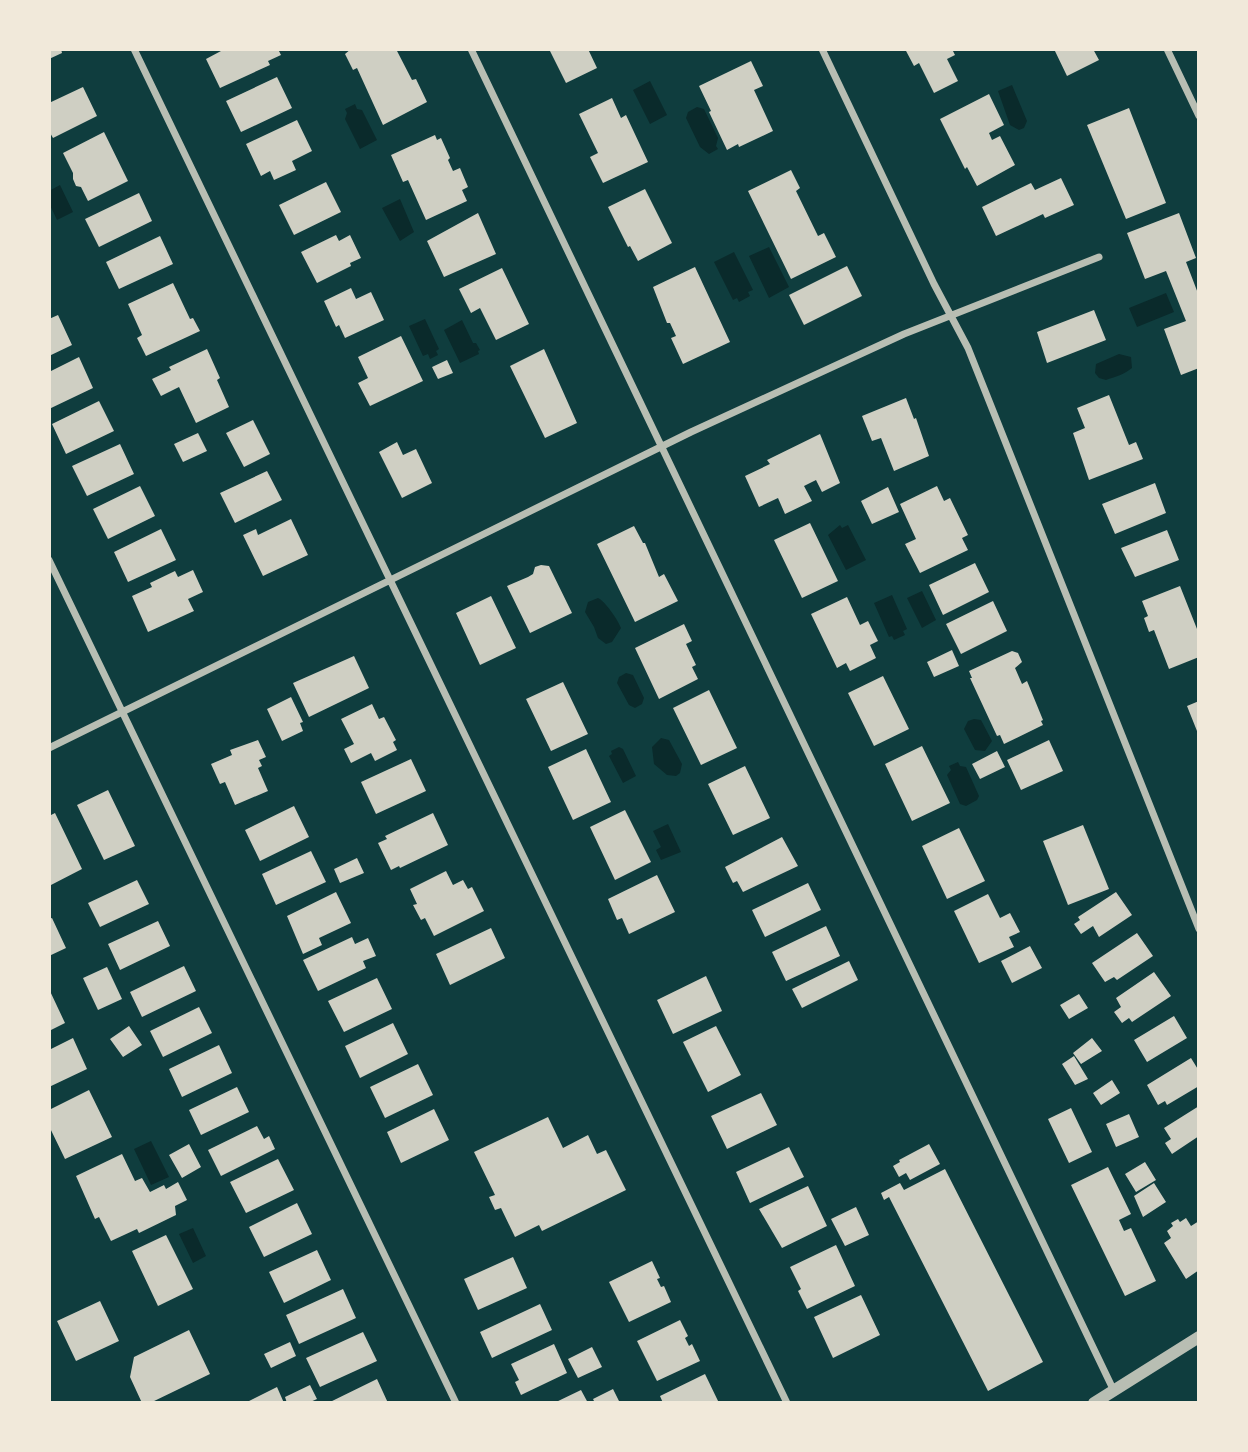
<svg xmlns="http://www.w3.org/2000/svg" width="1248" height="1452" font-family="Inter,sans-serif">
  <rect width="100%" height="100%" fill="#0f3d3e"/>
  <path fill="#0a2a2b" d="M650,81L667,115L650,124L633,90Z
    M1012,85L1027,121L1024,128L1019,130L1010,125L998,91Z
    M355,104L357,109L362,110L377,140L360,149L345,119L347,113L345,109Z
    M697,107L704,109L718,138L716,146L718,149L709,154L700,147L686,118L688,112Z
    M60,185L73,212L57,220L49,203V191Z
    M400,199L414,232L400,241L382,208Z
    M769,247L789,287L769,298L749,256Z
    M734,252L753,290L748,292L750,296L739,302L737,298L733,300L714,262Z
    M1166,293L1174,312L1137,327L1129,308Z
    M425,319L439,349L436,351L438,355L430,359L428,354L423,356L409,326Z
    M462,320L473,343H476L480,350L478,351L479,354L460,363L444,330Z
    M1119,354L1131,357L1132,368C1125,374 1115,377 1106,380L1099,378L1095,373L1096,364Z
    M840,525L842,528L848,525L866,560L846,570L828,535Z
    M922,591L936,620L922,628L907,598Z
    M892,595L907,629L903,631L905,635L894,640L892,636L889,637L874,603Z
    M598,598C605,601 618,620 621,628L612,642L606,644L598,638L594,627L585,612L588,602Z
    M626,673L633,675L644,698L642,704L635,708L629,705L617,683L619,677Z
    M974,719L981,720L992,741L985,751L975,750L964,729L968,721Z
    M661,738L669,740L682,764L680,773L676,776L667,775L654,764L652,747Z
    M619,747L623,749L636,776L623,783L609,756L612,754L611,751Z
    M958,762L960,766L966,767L979,796L977,800L966,806L960,804L947,775L951,770L949,766Z
    M668,824L681,852L661,860L656,850L661,847L653,831Z
    M151,1141L169,1177L151,1185L134,1149Z
    M193,1228L206,1256L193,1263L179,1234Z"/>
  <path fill="#cfcfc3" d="M49,49H61L62,53L49,59Z
    M220,49H278L281,55L268,61L270,65L220,88L206,59L221,51Z
    M351,49H396L412,80L416,79L427,102L383,125L357,68L353,70L345,54Z
    M549,49H588L597,68L566,83Z
    M905,49H952L955,55L947,59L958,81L934,93L919,63L914,66Z
    M1054,49H1093L1099,60L1067,76Z
    M751,61L763,86L754,90L773,131L739,147L738,144L727,150L709,112L711,111L699,86Z
    M277,77L292,108L241,132L226,101Z
    M83,87L97,116L53,138L49,131V103Z
    M989,94L1004,125L989,133L992,140L1000,136L1015,165L977,186L967,167L965,169L940,119Z
    M612,98L621,118L626,115L648,162L603,183L590,157L598,153L579,114Z
    M1129,108L1166,203L1126,219L1087,125Z
    M297,120L312,151L292,161L296,170L274,180L270,171L261,176L246,144Z
    M104,132L128,181L88,201L81,187L76,186L73,179V173L63,153Z
    M435,135L437,140L441,138L450,158L448,160L453,171L460,168L468,187L462,190L467,201L426,220L408,180L403,182L391,155Z
    M791,170L800,188L796,191L818,236L824,233L836,257L791,279L748,191Z
    M1061,178L1074,205L1045,218L1043,214L996,236L982,207L1031,183L1035,190Z
    M326,182L341,212L294,235L279,205Z
    M645,189L672,243L638,261L630,246L628,247L608,207Z
    M139,193L152,221L99,247L85,219Z
    M478,213L496,254L444,277L427,241Z
    M1179,213L1196,258L1186,262L1199,296V368L1181,375L1164,329L1186,321L1166,271L1145,279L1127,233Z
    M336,235L339,241L350,235L361,258L350,263L351,266L317,283L301,252Z
    M160,236L173,264L119,289L106,262Z
    M847,266L862,296L804,325L789,295Z
    M695,267L730,342L683,364L671,338L676,336L670,323H667L653,287Z
    M502,268L529,324L496,340L480,308L471,313L459,289Z
    M173,283L190,319L193,318L200,331L146,356L137,338L142,335L128,304Z
    M351,288L356,299L371,292L384,320L345,338L339,325L336,327L324,301Z
    M1094,310L1106,340L1047,363L1037,332Z
    M58,315L72,345L49,356V319Z
    M401,336L423,381L370,406L358,383L368,378L358,357Z
    M207,349L220,378L217,380L229,407L196,423L179,387L161,396L152,379L171,370L169,367Z
    M544,349L577,423L545,438L510,366Z
    M79,357L93,388L49,409V372Z
    M447,360L453,373L438,379L432,367Z
    M1109,395L1129,445L1136,442L1143,459L1089,480L1073,433L1085,428L1077,408Z
    M906,398L914,419L916,418L929,456L894,471L881,438L872,441L862,416Z
    M99,401L114,431L66,454L52,424Z
    M253,420L270,454L244,467L226,433Z
    M198,433L207,451L183,462L174,444Z
    M820,434L840,483L822,492L816,480L804,486L812,501L785,514L778,498L759,507L745,476L770,464L767,460Z
    M397,442L403,455L416,449L432,483L402,498L379,452Z
    M120,444L134,474L87,496L72,466Z
    M267,471L282,500L235,523L220,493Z
    M1155,483L1166,513L1115,534L1102,504Z
    M140,486L155,516L108,539L93,509Z
    M937,486L944,501L950,498L968,535L962,538L968,550L920,573L905,544L916,539L900,504Z
    M888,487L899,512L872,524L861,501Z
    M291,519L308,555L263,576L243,535L256,529L258,535Z
    M810,523L838,581L802,598L774,540Z
    M634,526L643,543H645L659,577L664,574L678,601L635,622L597,544Z
    M161,529L176,560L128,582L114,552Z
    M1167,530L1179,560L1135,577L1121,548Z
    M975,563L989,592L943,615L929,585Z
    M541,565L549,566L572,613L530,633L507,586L528,577L533,574L535,567Z
    M193,570L203,592L188,599L194,611L148,632L132,596L152,587L150,583L175,571L178,577Z
    M1180,586L1199,634V657L1169,669L1154,630L1149,632L1144,618L1148,616L1142,601Z
    M491,596L516,648L480,665L456,613Z
    M847,597L860,625L868,621L878,641L870,645L876,658L850,671L846,663L837,668L811,614Z
    M993,601L1007,631L961,654L946,624Z
    M684,624L692,641L686,644L696,665L692,667L698,679L659,699L635,648Z
    M952,650L959,666L934,677L927,662Z
    M1012,651L1018,653L1022,662L1015,668L1022,684L1027,681L1043,720L1041,721L1043,725L1004,744L1000,735L997,736L970,678H972L969,671Z
    M354,656L369,688L309,717L293,683Z
    M883,676L909,729L874,746L848,693Z
    M563,682L588,734L551,751L526,699Z
    M709,690L737,748L701,765L673,708Z
    M291,697L303,722L300,723L303,731L282,741L267,709Z
    M1199,701V730L1197,731L1187,706Z
    M372,704L379,719L384,717L396,740L393,742L397,750L375,761L371,753L351,763L344,749L354,744L341,719Z
    M258,740L266,757L259,760L262,766L258,768L268,791L235,805L225,782L220,784L211,764L232,755L230,750Z
    M1049,740L1063,771L1021,790L1007,760Z
    M922,746L950,803L912,821L885,764Z
    M586,749L611,802L573,820L548,767Z
    M997,751L1005,767L980,779L972,764Z
    M411,759L426,791L376,814L361,782Z
    M745,766L770,818L733,835L708,784Z
    M108,790L135,846L104,860L77,805Z
    M294,806L309,837L260,861L245,830Z
    M625,810L651,862L615,880L590,827Z
    M55,813L82,869L51,885L49,816Z
    M433,813L448,845L400,868L399,866L391,870L378,843L387,839L385,836Z
    M1083,825L1109,889L1068,905L1043,841Z
    M959,828L985,881L947,899L922,846Z
    M782,837L798,866L743,892L737,881L733,883L725,867Z
    M311,851L326,882L276,905L262,874Z
    M357,858L364,873L340,883L334,869Z
    M446,871L453,885L463,880L468,889L472,887L484,911L434,936L425,918L421,920L413,905L417,904L410,889Z
    M657,875L675,912L629,934L622,918L617,920L608,899Z
    M137,880L149,904L100,927L88,903Z
    M808,883L821,910L765,937L752,910Z
    M336,892L351,923L319,938L322,945L303,954L287,916Z
    M1116,892L1132,915L1099,937L1093,926L1081,934L1074,924L1080,920L1078,917Z
    M988,894L1000,918L1010,913L1020,932L1009,937L1014,947L979,963L954,911Z
    M52,918L66,948L49,956V919Z
    M158,921L170,946L120,970L108,944Z
    M826,926L840,956L786,981L772,952Z
    M491,928L505,958L450,985L436,954Z
    M1137,933L1153,956L1117,980L1114,977L1105,982L1092,963Z
    M352,937L355,944L368,938L376,956L363,961L366,968L318,991L303,960Z
    M1030,946L1042,968L1012,983L1001,961Z
    M849,961L858,980L802,1008L792,989Z
    M184,966L196,991L142,1017L130,992Z
    M107,967L122,999L98,1010L83,978Z
    M1154,972L1171,996L1132,1022L1129,1018L1122,1023L1114,1012L1121,1007L1116,998Z
    M706,976L722,1011L673,1034L657,1000Z
    M377,978L392,1009L344,1032L328,1001Z
    M49,989L65,1023L49,1031Z
    M1079,994L1088,1008L1069,1019L1060,1005Z
    M199,1007L212,1033L163,1057L150,1031Z
    M1174,1016L1187,1038L1147,1062L1134,1040Z
    M393,1023L408,1054L360,1078L345,1046Z
    M129,1026L142,1045L123,1057L110,1039Z
    M716,1026L741,1075L708,1092L683,1042Z
    M73,1038L87,1069L49,1087V1050Z
    M1092,1038L1102,1051L1081,1064L1073,1053Z
    M219,1045L232,1073L182,1097L169,1069Z
    M1074,1056L1088,1079L1075,1085L1062,1064Z
    M1191,1058L1199,1071V1086L1167,1105L1165,1101L1158,1105L1147,1085Z
    M418,1064L433,1095L385,1118L370,1087Z
    M1112,1080L1120,1093L1101,1105L1093,1093Z
    M237,1087L249,1112L201,1135L189,1110Z
    M89,1090L112,1137L65,1159L49,1126V1110Z
    M761,1093L777,1125L727,1149L711,1116Z
    M1199,1106V1136L1172,1154L1165,1143L1171,1139L1164,1128Z
    M1071,1108L1092,1152L1069,1163L1048,1119Z
    M434,1109L449,1140L401,1163L387,1132Z
    M1129,1114L1139,1137L1116,1147L1106,1124Z
    M548,1117L563,1148L588,1135L597,1154L606,1150L626,1190L542,1231L539,1225L515,1237L501,1208L495,1210L489,1197L495,1195L474,1152Z
    M257,1126L264,1139L269,1136L275,1149L221,1176L208,1150Z
    M189,1144L201,1167L182,1178L169,1155Z
    M929,1144L940,1164L910,1180L906,1173L899,1177L893,1166L900,1162L899,1160Z
    M789,1147L804,1177L750,1203L736,1172Z
    M122,1154L135,1181L142,1178L150,1192L164,1185L166,1189L178,1182L187,1200L175,1206L176,1215L139,1233L137,1229L111,1241L99,1217L95,1219L76,1176Z
    M278,1159L294,1190L246,1213L230,1182Z
    M1145,1162L1156,1180L1136,1192L1125,1174Z
    M1108,1167L1131,1214L1119,1220L1124,1231L1131,1228L1156,1281L1125,1296L1071,1185Z
    M945,1169L1043,1362L988,1391L889,1197L884,1200L881,1193L900,1183L904,1190Z
    M1154,1183L1166,1202L1143,1217L1134,1196Z
    M808,1186L827,1226L782,1248L759,1209Z
    M297,1203L312,1234L264,1257L249,1227Z
    M856,1207L869,1235L845,1246L831,1219Z
    M1186,1218L1191,1226L1199,1221V1270L1186,1279L1164,1243L1171,1238L1167,1231L1173,1226L1171,1223L1178,1219L1180,1222Z
    M166,1235L193,1289L158,1306L132,1251Z
    M836,1245L855,1286L807,1309L798,1291L801,1289L790,1267Z
    M317,1250L331,1280L284,1303L269,1272Z
    M513,1257L527,1288L478,1310L464,1279Z
    M652,1261L660,1278L657,1279L661,1287L664,1286L671,1302L629,1322L609,1282Z
    M343,1289L356,1318L299,1344L286,1315Z
    M861,1295L880,1335L833,1358L814,1317Z
    M100,1301L119,1341L76,1361L57,1321Z
    M540,1304L552,1330L492,1358L480,1332Z
    M680,1320L688,1336L685,1338L689,1346L692,1344L700,1361L657,1381L637,1341Z
    M189,1330L210,1374L150,1403H142L130,1377L134,1357Z
    M363,1332L377,1361L320,1387L306,1358Z
    M290,1342L296,1356L271,1368L264,1354Z
    M554,1344L567,1373L521,1395L515,1382L519,1380L511,1364Z
    M592,1347L602,1367L578,1378L568,1359Z
    M705,1374L719,1403H663L660,1396Z
    M377,1379L388,1403H328Z
    M310,1385L317,1399L308,1403H287L285,1397Z
    M277,1387L284,1403H250L249,1401Z
    M613,1389L620,1403H595L593,1399Z
    M581,1390L588,1403H554Z"/>
  <g fill="none" stroke-linecap="round" stroke-linejoin="round">
    <path stroke="#b8beb3" stroke-width="7" d="M134,49L787,1403
      M471,49L1114,1391
      M822,49L934,284L968,348L1199,929
      M1167,49L1199,116
      M49,560L456,1403
      M49,748L691,432L904,334L1099,257"/>
    <path stroke="#b8beb3" stroke-width="12" d="M1094,1403L1199,1337"/>
  </g>
  <rect width="1248" height="1452" fill="none" stroke="#f1e9da" stroke-width="102"/>
</svg>
